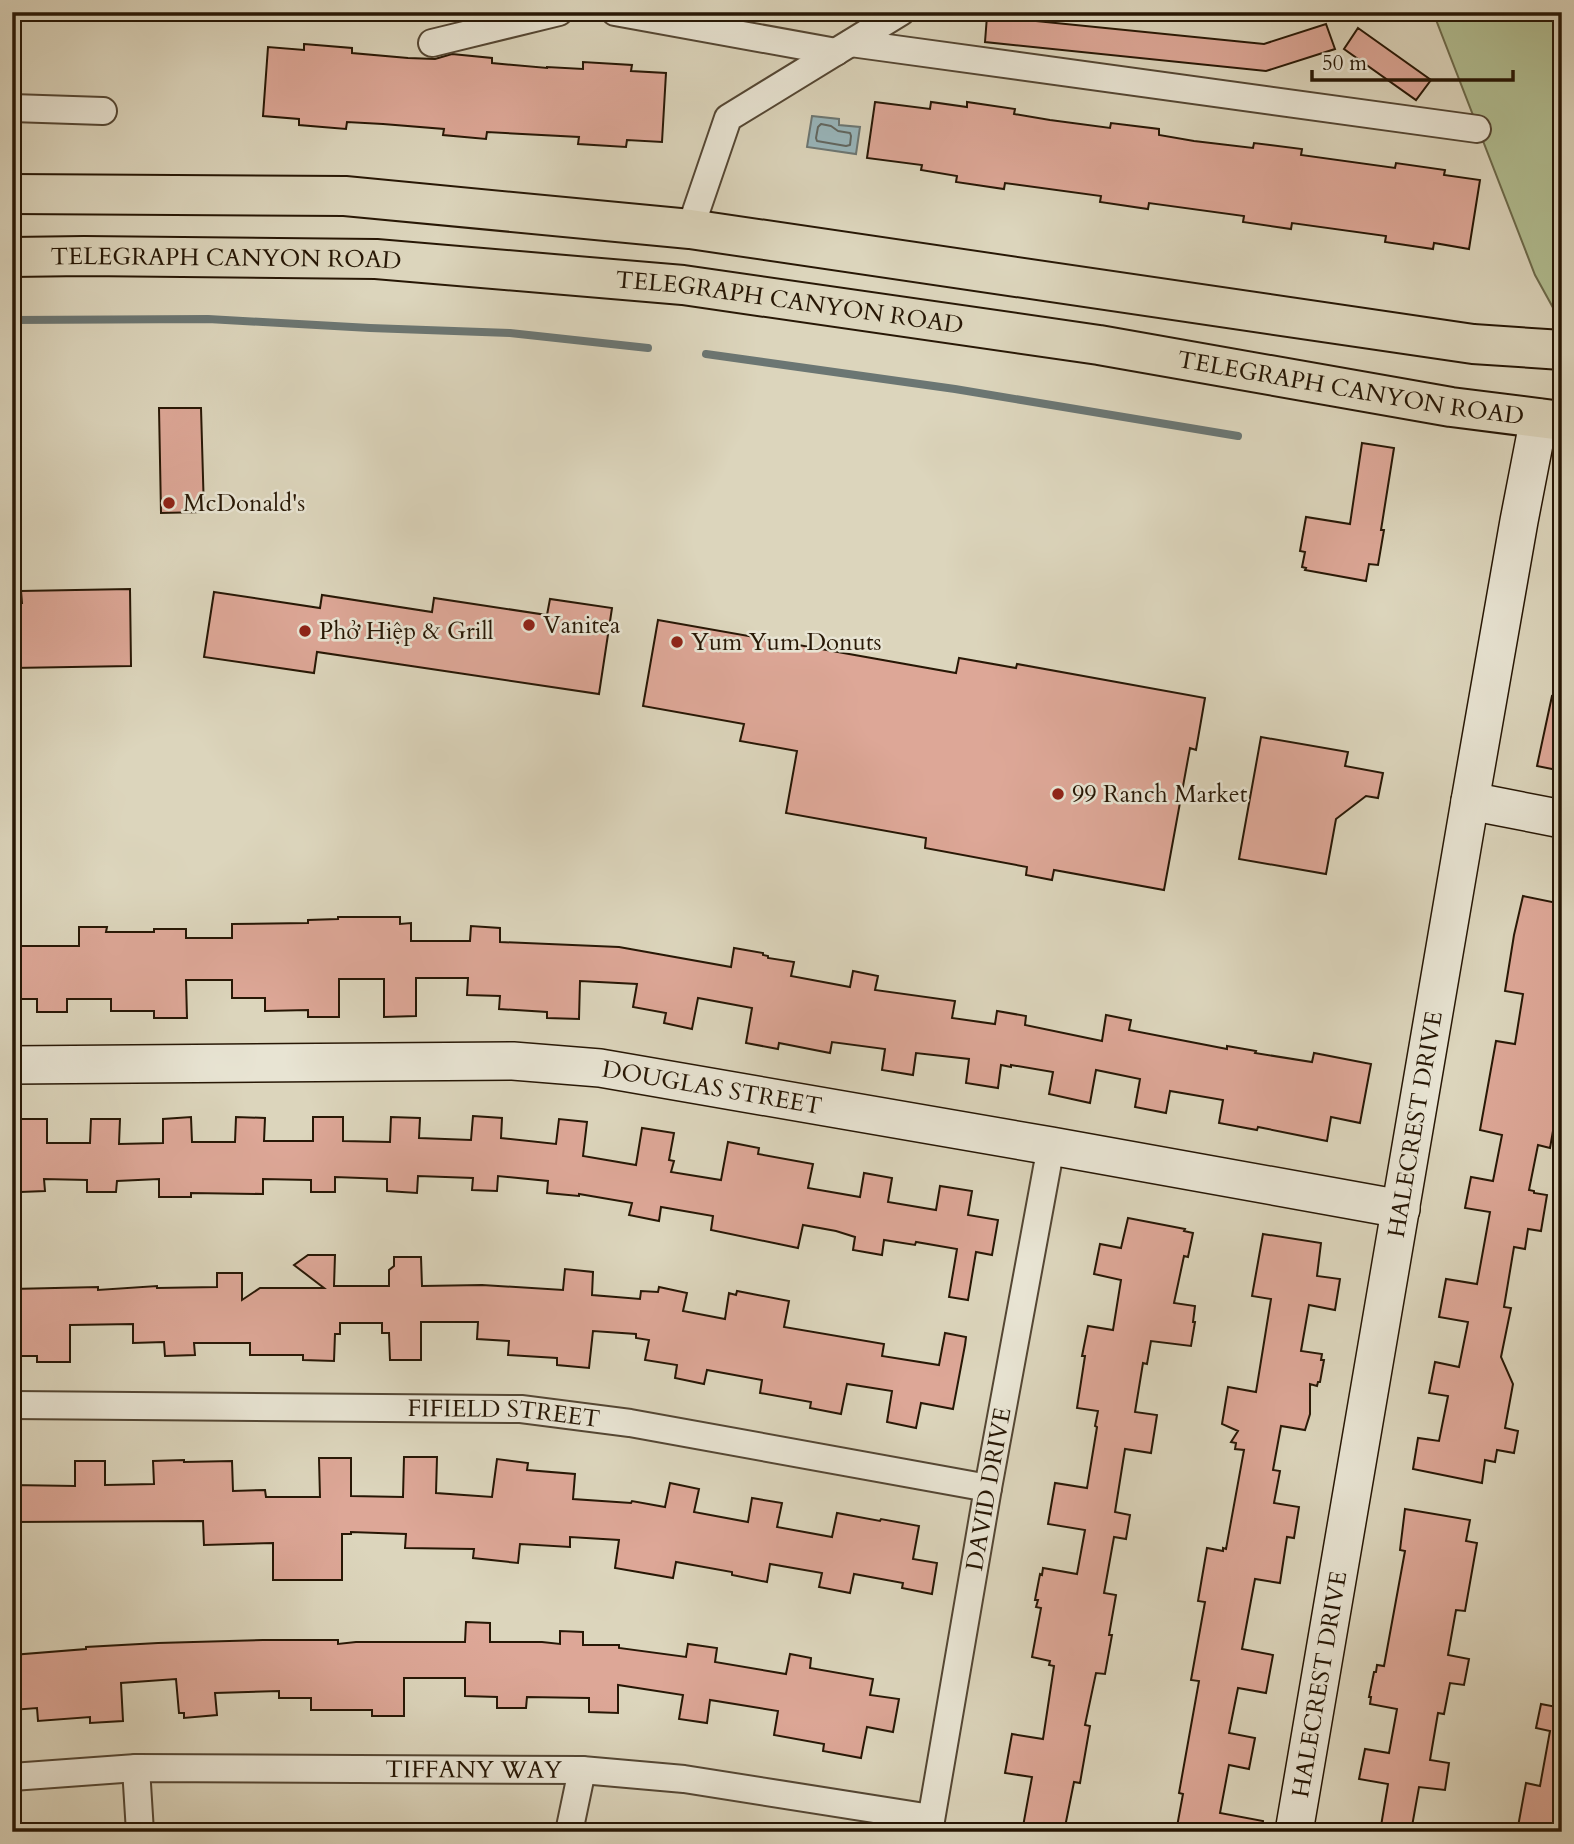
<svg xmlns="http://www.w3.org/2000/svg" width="1574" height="1844" font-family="Cardo,serif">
  <rect width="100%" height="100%" fill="#dcd5bc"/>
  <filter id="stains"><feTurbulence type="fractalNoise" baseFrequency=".00286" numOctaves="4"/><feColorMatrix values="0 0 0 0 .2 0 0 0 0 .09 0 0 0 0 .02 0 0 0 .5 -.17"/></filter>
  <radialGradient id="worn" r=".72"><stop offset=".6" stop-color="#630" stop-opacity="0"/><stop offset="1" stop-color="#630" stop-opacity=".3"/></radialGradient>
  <path fill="#b1bd91" stroke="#6c6a4b" stroke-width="2" d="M1433,12H1562V324L1535,275Z"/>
  <path fill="#98b6bc" stroke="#6b7673" stroke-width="2" d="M812,116L839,119V125L860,127L856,154L807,147Z"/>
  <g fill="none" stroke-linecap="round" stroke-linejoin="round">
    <path stroke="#606660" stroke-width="2" d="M821,124L831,126L838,131L850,133L851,136L850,145L846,146L817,141L816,138L818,127Z"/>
    <path stroke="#6b7673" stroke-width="8" d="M12,320L208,319L370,328L510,333L648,348
      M706,354L955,389L1238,436"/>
  </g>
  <path fill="#dda797" stroke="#271705" stroke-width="2" d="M987,16L1264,44L1326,24L1335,49L1266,71L985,42Z
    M1358,28L1431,80L1416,100L1344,49Z
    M304,44L352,48V53L408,58L435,59L452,54L492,58V63L547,68V67L583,69V62L632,65L631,71L666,73L662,142L627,140L626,147L578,144L579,137L487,132L486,139L443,135L444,129L383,124L347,122L346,129L299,125V119L263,116L268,47L304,50Z
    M875,102L930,109L931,102L967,107V102L1015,109L1014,114L1050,120L1110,128L1111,123L1159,129V135L1194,141L1253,148L1254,143L1302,149L1301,155L1395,168L1396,163L1445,170L1444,175L1480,180L1469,249L1434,243L1433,249L1385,242L1386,236L1292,223L1291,229L1243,222L1244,216L1149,203L1148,209L1100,202L1101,196L1005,183L1004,189L956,182L957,176L921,170L922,165L867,158Z
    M159,408H201L204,512L161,513Z
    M1362,443L1394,448L1381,530H1384L1378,565L1369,564L1366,581L1305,570L1306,568L1302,567L1305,552L1300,551L1306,517L1350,524Z
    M130,589L131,666L12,668V603H22L21,591Z
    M214,592L320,608L322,595L432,612L434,598L547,615L550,599L612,608L599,694L317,652L314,673L204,657Z
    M658,620L956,673L959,658L1016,668L1017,664L1205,698L1196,750L1190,748L1164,890L1054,870L1052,880L1026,875L1027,867L925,848L926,838L786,813L797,751L740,741L744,724L643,706Z
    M1552,696L1562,698V771L1537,766Z
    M1261,737L1348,752L1345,766L1383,773L1378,798L1366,796L1336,819L1326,874L1239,859Z
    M1523,896L1562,904V1080L1550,1148L1538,1145L1529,1190L1534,1191V1193L1547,1195L1541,1231L1528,1229L1525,1249L1514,1247L1504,1307L1511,1308L1501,1357L1513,1384L1505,1428L1518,1431L1514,1453L1497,1450L1495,1462L1485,1460L1482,1483L1413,1469L1418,1438L1439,1441L1448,1396L1429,1393L1435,1362L1459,1367L1468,1322L1439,1317L1446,1279L1477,1284L1490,1212L1465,1208L1471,1177L1493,1181L1502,1135L1480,1130L1496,1041L1515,1044L1523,994L1505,991L1514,935Z
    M338,917H400V924L411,923V941H470L471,926L500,928V942L619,947L731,967L734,948L763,953V955L768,956V958L794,962L791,976L850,987L853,971L878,976L875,990L955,1001L952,1018L995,1024L997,1011L1026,1016L1025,1025L1102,1041L1106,1015L1131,1020L1129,1030L1227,1049V1046L1256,1051L1255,1053L1312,1062L1314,1053L1371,1064L1360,1123L1331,1117L1327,1141L1258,1127L1257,1130L1219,1123L1223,1100L1170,1091L1166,1113L1135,1107L1140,1079L1096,1070L1090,1103L1049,1094L1053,1072L1011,1065V1067L1001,1065L998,1088L966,1083L969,1059L916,1053L913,1075L882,1070L885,1049L832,1042L830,1053L779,1043L778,1049L746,1043L752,1008L698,998L692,1029L664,1023L666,1013L633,1007L637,984L580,981L579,1019L547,1018V1012L499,1009L500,996L467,995L468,978H416V1016L384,1017V979H339V1017H308V1010L265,1011V998H232V980H186L187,1018H154V1011H111V999H67V1012H37V999H12V946H79V927H107L106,932H154V929H186V938H232V924L308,923V920L338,919Z
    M473,1116L502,1118L501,1138L556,1144L559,1119L587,1122L583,1156L636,1165L642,1128L674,1133L669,1160L674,1161L671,1172L721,1180L728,1142L759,1148L758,1154L813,1164L808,1188L860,1197L864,1173L892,1178L888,1202L936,1210L940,1186L972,1191L968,1215L998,1220L992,1255L976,1252L968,1300L949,1297L957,1249L916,1242L915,1245L884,1240L882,1255L853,1250L855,1237L836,1231L803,1225L798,1248L711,1230L713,1216L661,1207L659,1221L629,1215L632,1203L579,1194V1196L547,1193L548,1181L498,1176L497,1191L472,1190L473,1178L418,1176L417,1193L387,1191V1179L335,1177V1192H311V1180L263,1179V1194L191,1193V1197H159V1179L117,1181L116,1192H87V1180L44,1179L45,1191L21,1192V1181H12V1143H18V1119H47V1143H90L91,1119H120L119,1144L163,1143V1119L191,1117L192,1142H235L236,1117L265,1118L264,1141H313V1117H343V1141L390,1142L391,1117L420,1118L419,1138L471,1140Z
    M1128,1218L1185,1229L1184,1231L1193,1233L1188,1257L1184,1256L1174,1303L1195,1306L1193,1322H1195L1191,1346L1151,1341L1147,1364L1143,1363L1135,1412L1157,1415L1151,1453L1125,1449L1115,1512L1130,1515L1126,1539L1114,1537L1104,1593L1116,1595L1109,1635H1112L1105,1674L1096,1673L1085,1725L1090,1726L1080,1783L1074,1782L1064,1832H1022L1032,1777L1005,1773L1012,1734L1043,1739L1054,1666L1049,1665L1050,1661L1032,1657L1041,1608L1036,1607L1038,1600H1035L1040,1574L1042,1575L1043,1568L1077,1574L1085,1530L1048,1524L1055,1483L1087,1488L1097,1427L1095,1426L1098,1411L1077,1408L1085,1356H1082L1088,1326L1113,1330L1121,1280L1094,1274L1100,1244L1121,1248Z
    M1263,1234L1321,1243L1317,1276L1340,1279L1335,1310L1309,1305L1301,1351L1322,1354L1321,1360H1324L1320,1382H1318L1317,1386L1310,1384V1414L1305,1430L1281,1426L1273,1470L1280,1471L1274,1503L1299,1507L1294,1538L1287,1537L1280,1583L1255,1579L1242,1649L1273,1655L1266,1693L1238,1688L1229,1733L1255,1738L1249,1769L1229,1765L1220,1813L1263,1821L1262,1832H1176L1183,1794L1179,1793L1199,1681L1191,1680L1205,1602L1198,1601L1207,1548L1223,1551V1548L1226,1549L1244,1450L1235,1449L1236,1443L1231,1442L1238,1431L1222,1424L1228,1387L1256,1392L1271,1299L1252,1296Z
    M308,1255H335L334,1286H389V1270L394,1266V1257H421L422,1286L482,1285L563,1290L565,1269L593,1272L592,1295L640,1299L641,1291L658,1292L659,1287L687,1293L683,1311L725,1319L729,1293L736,1295L737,1291L789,1301L784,1327L884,1344L882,1356L939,1365L945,1333L966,1337L965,1345L953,1409L921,1403L916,1428L887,1422L892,1391L847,1384L841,1414L810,1408L811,1402L760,1393L762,1380L707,1370L704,1384L675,1378L677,1365L645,1360L649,1340L636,1338V1334L593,1331L589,1368L557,1365V1358L508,1355L509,1341L477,1339L478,1322H421V1360H390L389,1333H382V1323H340V1334H335L334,1361L303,1360V1355H250V1343H194L195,1355L165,1356L164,1342L133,1343V1324L70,1325V1362H37V1356H12V1289L98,1287V1290L157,1286V1288L217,1287V1273H242V1300L260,1288H324L294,1265Z
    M404,1457H437L436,1493L492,1497L497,1459L528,1463L527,1470L575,1474L573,1499L631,1503L632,1501L665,1507L670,1483L699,1489L694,1512L748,1522L752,1498L782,1503L777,1527L832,1537L837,1513L880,1521L881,1519L919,1526L913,1559L937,1563L932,1594L902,1588L903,1583L854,1574L850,1593L819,1587L822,1573L770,1564L767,1582L732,1575V1572L676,1562L673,1578L615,1568L619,1540L570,1537V1547L520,1544L518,1563L473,1558L474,1549L405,1548L406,1534L351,1532V1534H342V1580H273V1543L204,1545L203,1521L12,1522V1485L75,1486V1461H105V1485L154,1484L153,1461L184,1460V1462L232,1461L233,1491L265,1490L266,1497H320L319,1458H351V1496L403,1497Z
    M1405,1509L1470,1520L1466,1541L1477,1543L1465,1611L1456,1610L1448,1655L1469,1659L1464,1685L1450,1683L1444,1714L1438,1713L1430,1760L1449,1763L1445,1790L1419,1787L1411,1832H1380L1388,1784L1359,1779L1365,1749L1389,1753L1397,1709L1370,1704L1371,1697H1369L1374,1672H1376L1377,1665L1384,1666L1405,1551L1400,1550Z
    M466,1622L490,1623V1642H542L560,1644V1631L583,1632V1645H619V1648L686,1657L688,1644L717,1648L715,1662L786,1674L790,1654L811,1658L810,1668L873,1679L870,1695L899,1699L893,1732L867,1727L861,1758L823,1751L824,1744L774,1735L778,1711L710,1700L707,1723L679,1719L683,1695L618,1685V1713L589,1712V1698L527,1697L526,1708H497V1697L465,1696V1678H404V1716H372V1710H311V1698H279V1691L215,1693L217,1715L184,1718V1713H179L176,1679L121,1683L123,1721L90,1723V1717L38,1721L37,1708L12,1710V1655L86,1649V1647L158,1643L263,1640H338V1644L356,1642H465Z
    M1541,1704L1562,1708V1832H1517L1526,1783L1540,1786L1550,1731L1536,1728Z"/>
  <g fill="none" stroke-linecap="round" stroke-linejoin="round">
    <defs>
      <g id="street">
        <path d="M615,12L836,52"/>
        <path d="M432,43L559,12"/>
        <path d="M851,43L1477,129"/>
        <path d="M12,108L103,111"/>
        <path d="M690,229L728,118L901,12"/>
        <path id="s1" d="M12,1405L521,1409L630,1423L988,1488"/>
        <path d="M136,1768L140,1832"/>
        <path id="s2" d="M12,1777L136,1768L582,1770L684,1779L931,1818"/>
        <path d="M569,1832L582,1770"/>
        <path id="s3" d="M929,1832L988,1488L1051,1146"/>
      </g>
      <g id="secondary">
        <path d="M1470,801L1562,819"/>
        <path id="s4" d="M12,1065L513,1061L600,1068L1051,1146L1401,1209"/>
        <path id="s5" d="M1294,1832L1470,801L1519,521L1539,418"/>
      </g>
      <g id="primary">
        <path d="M12,194L345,196L690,229L1473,344L1562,350"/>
        <path id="s6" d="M12,257L84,256L376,259L683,285L1099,345L1451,407L1562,421"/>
      </g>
    </defs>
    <use href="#street" stroke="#544633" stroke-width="30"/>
    <use href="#secondary" stroke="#271705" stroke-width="40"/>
    <use href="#primary" stroke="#271705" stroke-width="42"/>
    <use href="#street" stroke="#e8e4d3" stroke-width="26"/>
    <use href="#secondary" stroke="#e8e4d3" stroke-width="37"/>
    <use href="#primary" stroke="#dcd5bc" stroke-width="38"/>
  </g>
  <g fill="#8f2418" stroke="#e8e4d3" stroke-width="2.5">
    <circle cx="169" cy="503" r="7"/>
    <circle cx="529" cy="625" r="7"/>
    <circle cx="305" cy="631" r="7"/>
    <circle cx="677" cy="642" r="7"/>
    <circle cx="1058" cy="794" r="7"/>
  </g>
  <g text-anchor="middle" stroke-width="5" stroke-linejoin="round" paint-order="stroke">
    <g font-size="24" fill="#271705" stroke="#e8e4d3">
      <text dy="8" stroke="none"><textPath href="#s6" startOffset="214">TELEGRAPH CANYON ROAD</textPath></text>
      <text dy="8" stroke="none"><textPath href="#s6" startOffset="780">TELEGRAPH CANYON ROAD</textPath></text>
      <text dy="8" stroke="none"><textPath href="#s6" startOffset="1348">TELEGRAPH CANYON ROAD</textPath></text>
      <text dy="8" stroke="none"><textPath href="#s4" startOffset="702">DOUGLAS STREET</textPath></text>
      <text dy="8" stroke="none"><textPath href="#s5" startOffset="718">HALECREST DRIVE</textPath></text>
      <text dy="8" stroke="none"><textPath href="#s1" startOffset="492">FIFIELD STREET</textPath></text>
      <text dy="8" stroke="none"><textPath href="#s3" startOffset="348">DAVID DRIVE</textPath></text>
      <text dy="8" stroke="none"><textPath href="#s5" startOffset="150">HALECREST DRIVE</textPath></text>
      <text dy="8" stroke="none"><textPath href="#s2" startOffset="462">TIFFANY WAY</textPath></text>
    </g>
    <g font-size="24" fill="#271705" stroke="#e8e4d3" text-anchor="start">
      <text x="183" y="511">McDonald's</text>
      <text x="543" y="633">Vanitea</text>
      <text x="319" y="639">Phở Hiệp &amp; Grill</text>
      <text x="691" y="650">Yum Yum Donuts</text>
      <text x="1072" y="802">99 Ranch Market</text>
    </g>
  </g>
  <rect width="1574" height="1844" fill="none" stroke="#dcd5bc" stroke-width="42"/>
  <rect x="14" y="14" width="1546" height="1816" fill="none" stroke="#271705" stroke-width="3.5"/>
  <rect x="21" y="21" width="1532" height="1802" fill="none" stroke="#271705" stroke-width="2"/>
  <path d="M1312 70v10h201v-10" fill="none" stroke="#271705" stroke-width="3.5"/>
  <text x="1322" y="70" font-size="21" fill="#271705" stroke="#e8e4d3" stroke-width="5" paint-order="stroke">50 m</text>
  <rect width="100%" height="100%" filter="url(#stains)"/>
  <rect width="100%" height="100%" fill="url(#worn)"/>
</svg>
